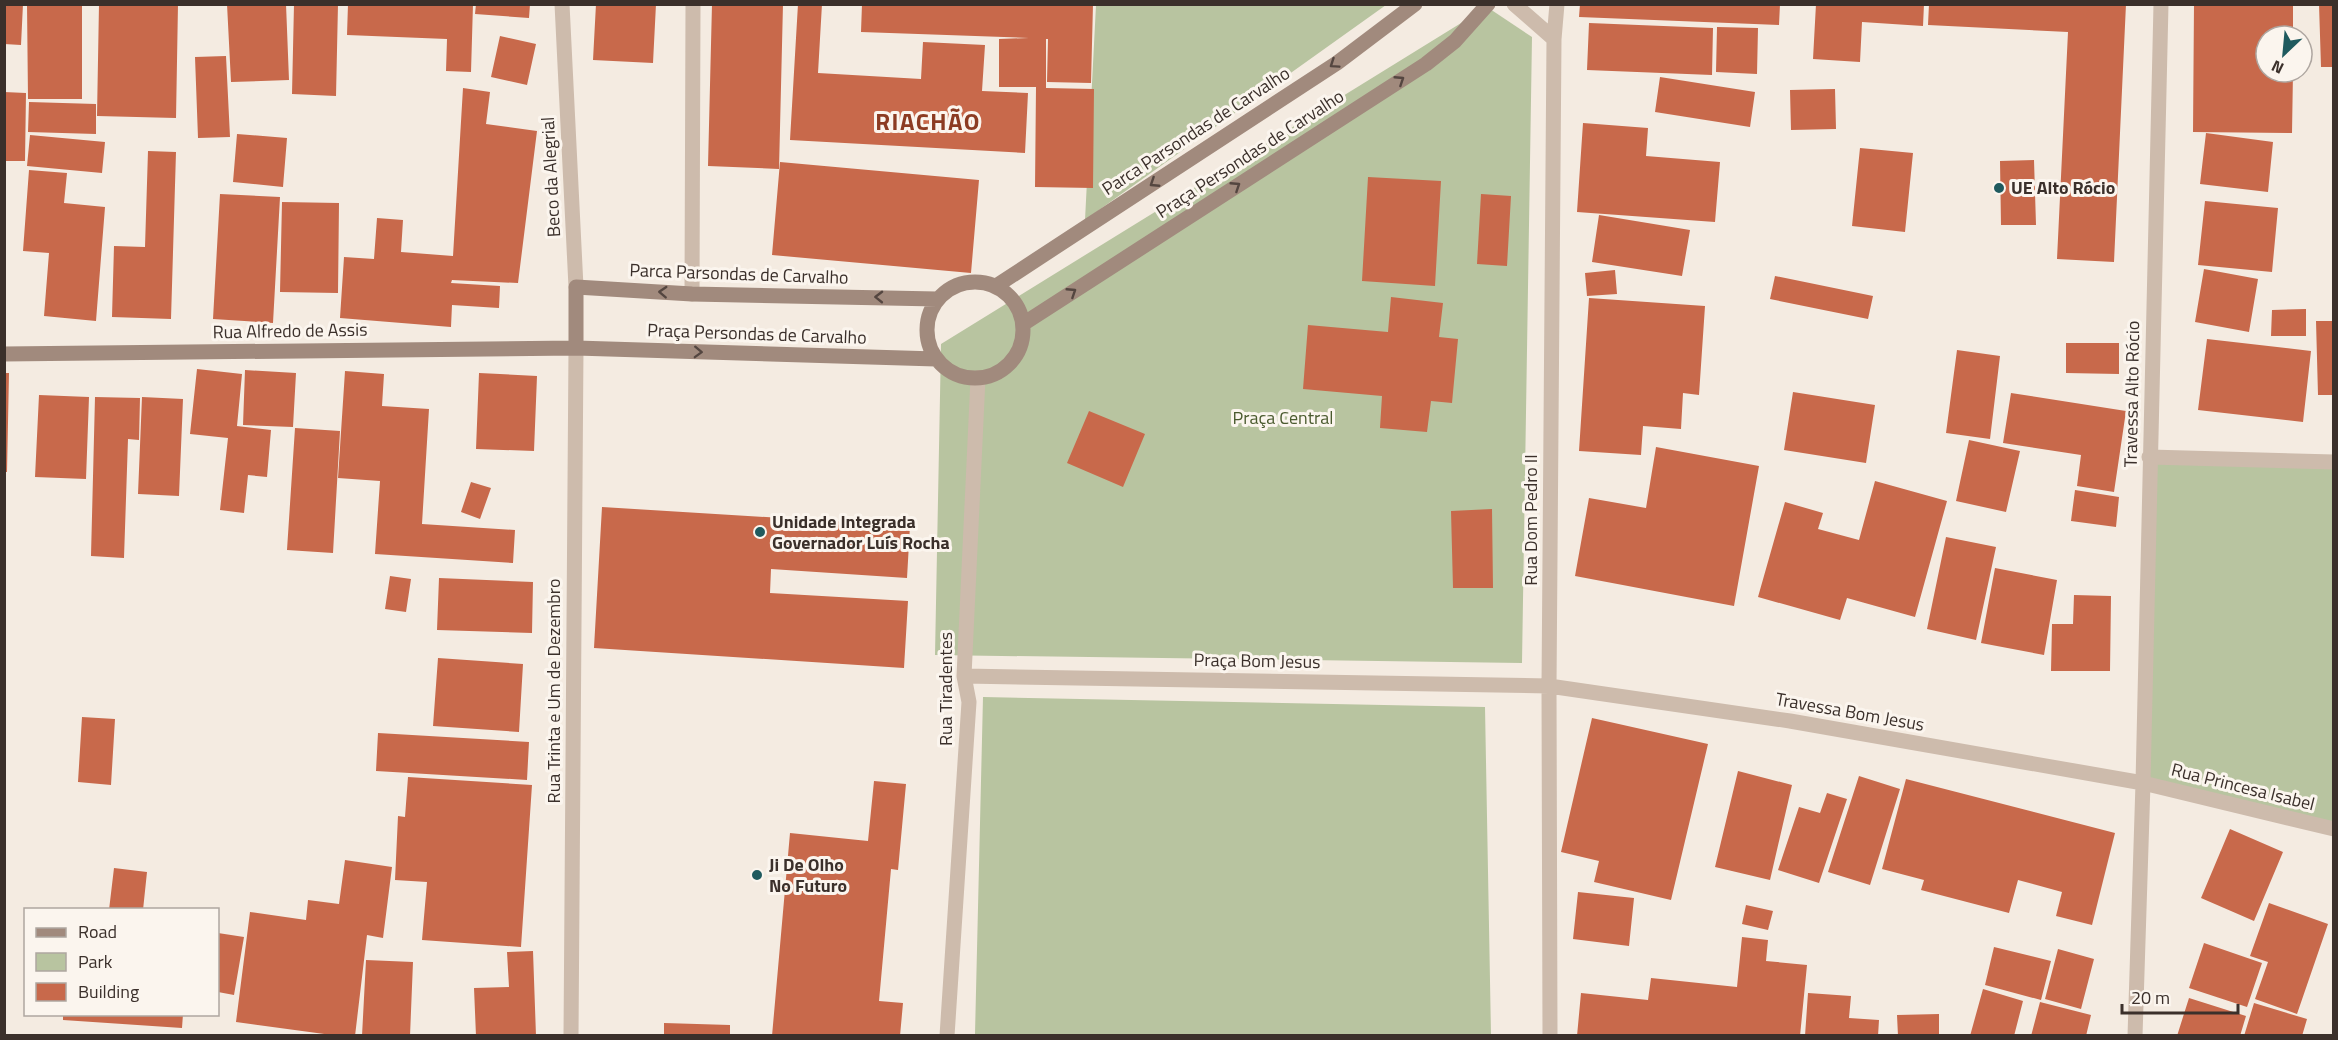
<svg xmlns="http://www.w3.org/2000/svg" width="2338" height="1040" font-family="'Titillium Web',sans-serif">
  <rect width="100%" height="100%" fill="#f4ebe1"/>
  <path fill="#b8c4a0" d="M1096,5H1386L1085,220Z
    M1487,7L1532,37L1522,663L935,655L941,344Z
    M2149,457L2333,462V829L2143,783Z
    M983,697L1485,707L1491,1035L975,1034Z"/>
  <path fill="#c8694b" d="M4,4H23L21,45L4,44Z
    M27,4H82V99H28Z
    M99,4H178L176,118L97,116Z
    M227,4H286L289,80L231,82Z
    M294,4H338L336,96L292,94Z
    M348,4H473L471,72L446,71L447,39L347,35Z
    M476,4H530L529,18L475,14Z
    M596,4H656L653,63L593,60Z
    M712,4H783L779,169L708,166Z
    M798,4H822L818,73L921,79L923,42L985,45L982,91L1028,93L1025,153L790,140Z
    M862,4H1093L1091,83L1047,82L1048,39H1046V88L1094,89L1093,188L1035,187L1036,87H999V39L1029,38L861,32Z
    M1580,4H1780L1779,25L1579,17Z
    M1816,4H1924L1923,26L1862,22L1860,62L1813,59Z
    M1929,4H2126L2114,262L2057,259L2068,32L1928,25Z
    M2194,4H2293V36H2266V72H2293L2292,133L2193,132Z
    M2319,4H2334V67H2321Z
    M1589,23L1713,28L1712,75L1587,70Z
    M1717,27L1758,28L1757,74L1716,72Z
    M500,36L536,44L527,85L491,77Z
    M226,56L230,137L198,138L195,57Z
    M1660,77L1755,92L1750,127L1655,112Z
    M463,88L490,92L486,124L537,131L518,283L452,280L451,283L500,286L499,308L452,305L451,327L340,318L344,257L374,259L377,218L403,220L401,252L453,256Z
    M1835,89L1836,129L1791,130L1790,90Z
    M4,92L26,93L25,161H4Z
    M29,102L96,104V134L28,132Z
    M1583,123L1648,128L1646,156L1720,162L1715,222L1577,212Z
    M2206,133L2273,142L2268,192L2200,184Z
    M237,134L287,138L283,187L233,182Z
    M30,135L105,142L102,173L27,166Z
    M1860,148L1913,153L1905,232L1852,226Z
    M148,151L176,152L171,319L112,317L114,246L145,247Z
    M2034,160L2036,225H2001L2000,161Z
    M780,162L979,180L971,273L772,255Z
    M29,170L67,173L64,203L105,207L96,321L44,316L49,253L23,251Z
    M1368,177L1441,181L1435,286L1362,281Z
    M220,194L280,197L273,323L213,319Z
    M1481,194L1511,196L1507,266L1477,264Z
    M2205,201L2278,208L2272,272L2198,265Z
    M282,202L339,203L338,293L280,292Z
    M1599,215L1690,230L1682,276L1592,262Z
    M2204,269L2258,279L2249,332L2195,322Z
    M1615,270L1617,294L1587,296L1585,273Z
    M1775,276L1873,296L1868,319L1770,299Z
    M1391,297L1443,303L1439,337L1458,339L1452,403L1431,401L1427,432L1380,428L1382,396L1303,389L1308,325L1388,332Z
    M1589,298L1705,306L1699,395L1683,393L1681,429L1643,426L1641,455L1579,451Z
    M2306,309V336H2271L2272,310Z
    M2316,321H2334V395H2318Z
    M2207,339L2311,351L2303,422L2198,410Z
    M2066,343H2119V374L2066,373Z
    M1957,350L2000,356L1990,439L1946,433Z
    M197,369L242,374L237,426L271,430L267,477L248,475L244,513L220,510L228,438L190,434Z
    M245,370L296,373L293,427L243,425Z
    M345,371L384,374L382,406L429,409L422,524L515,530L513,563L375,554L380,481L338,478Z
    M4,373H9L7,472H4Z
    M479,373L537,376L534,451L476,449Z
    M1793,392L1875,405L1866,463L1784,450Z
    M2011,393L2126,411L2114,492L2077,486L2081,455L2003,443Z
    M39,395L89,397L86,479L35,477Z
    M95,397L140,398L139,440L128,439L124,558L91,556Z
    M142,397L183,399L179,496L138,494Z
    M1089,411L1145,434L1123,487L1067,463Z
    M295,428L340,431L333,553L287,550Z
    M1969,440L2020,451L2006,512L1956,501Z
    M1656,447L1759,466L1734,606L1575,576L1589,498L1646,508Z
    M1875,481L1947,501L1915,617L1847,598L1840,620L1758,597L1785,502L1823,513L1818,529L1859,540Z
    M471,482L491,488L480,519L461,512Z
    M2075,490L2119,497L2116,527L2071,521Z
    M602,507L910,526L907,578L771,569L770,593L908,601L904,668L594,648Z
    M1492,509L1493,588H1453L1451,511Z
    M1946,537L1996,547L1976,640L1927,629Z
    M1995,568L2057,580L2044,655L1981,643Z
    M390,576L411,579L406,612L385,609Z
    M439,578L533,582L532,633L437,630Z
    M2074,595L2111,596L2110,671H2051L2052,624H2073Z
    M438,658L523,664L519,732L433,726Z
    M82,717L115,719L111,785L78,782Z
    M1592,718L1708,744L1671,900L1594,882L1599,861L1561,852Z
    M378,733L529,742L527,780L376,771Z
    M1738,771L1792,785L1770,880L1715,867Z
    M1859,776L1900,789L1870,885L1828,872Z
    M408,777L532,785L521,947L422,940L427,882L395,880L398,816L405,817Z
    M1906,779L2115,833L2092,925L2056,916L2062,892L2018,880L2009,913L1921,890L1924,880L1882,869Z
    M874,781L906,784L898,870L891,869L879,1001L903,1003L900,1036H772L790,833L868,841Z
    M1827,793L1847,799L1819,883L1778,870L1799,807L1820,813Z
    M2230,829L2283,852L2254,921L2201,898Z
    M345,860L392,867L383,938L367,935L355,1036H339L236,1022L250,912L306,920L308,900L339,904Z
    M114,868L147,872L143,910H109Z
    M1578,892L1634,898L1629,946L1573,939Z
    M2269,903L2328,924L2297,1014L2255,999L2268,962L2250,956Z
    M1746,905L1773,911L1768,930L1742,924Z
    M218,933L244,937L234,995L218,992Z
    M1742,937L1768,940L1766,961L1807,965L1800,1036H1577L1581,993L1648,1000L1651,978L1737,987Z
    M2204,943L2262,963L2247,1007L2189,988Z
    M1994,947L2051,961L2041,1000L1985,985Z
    M2058,949L2094,959L2081,1009L2045,999Z
    M533,951L536,1036H476L474,988L509,987L507,952Z
    M366,960L413,962L410,1036H362Z
    M1983,989L2023,1001L2014,1036H1970Z
    M1808,993L1851,996L1849,1018L1879,1020L1878,1036H1805Z
    M2189,998L2246,1016L2240,1036H2177Z
    M2040,1002L2091,1015L2086,1036H2031Z
    M2254,1003L2307,1019L2302,1036H2244Z
    M63,1014H183L182,1028L63,1020Z
    M1939,1014V1036H1898L1897,1015Z
    M664,1023L730,1025V1036H664Z"/>
  <g fill="none" stroke-linecap="round" stroke-linejoin="round">
    <path stroke="#cdbbac" stroke-width="15" d="M562,4L576,287
      M1514,4L1554,39
      M692,294L693,4
      M2149,457L2334,462
      M964,676L1549,686L1790,721L2143,783L2334,829
      M571,1036L576,348
      M947,1036L969,702L964,676L978,378
      M1550,1036L1549,686L1554,39L1557,4
      M2135,1036L2143,783L2161,4"/>
    <path stroke="#a18a7d" stroke-width="15" d="M927 330a48 48 0 1 1 96 0a48 48 0 1 1-96 0Z
      M996,286L1337,63L1415,4
      M1023,324L1426,64L1455,41L1488,4
      M576,348V287L692,294L937,299
      M4,354L576,348L936,359"/>
  </g>
  <defs><path id="oneway-chevron" d="M-2-3.5L2.5 0L-2 3.5" fill="none" stroke-width="1.6" stroke-linecap="round" stroke-linejoin="round" transform="scale(1.5)"/></defs>
  <g stroke="#544640">
    <use href="#oneway-chevron" transform="translate(1334 64) rotate(146)"/>
    <use href="#oneway-chevron" transform="translate(1400 80) rotate(-33)"/>
    <use href="#oneway-chevron" transform="translate(1154 183) rotate(147)"/>
    <use href="#oneway-chevron" transform="translate(1236 186) rotate(-33)"/>
    <use href="#oneway-chevron" transform="translate(663 292) rotate(-177)"/>
    <use href="#oneway-chevron" transform="translate(1072 292) rotate(-33)"/>
    <use href="#oneway-chevron" transform="translate(879 297) rotate(-179)"/>
    <use href="#oneway-chevron" transform="translate(698 352) rotate(2)"/>
  </g>
  <g fill="#1f5a5e" stroke="#fbf5ee" stroke-width="2">
    <circle cx="1999" cy="188" r="6"/>
    <circle cx="760" cy="532" r="6"/>
    <circle cx="757" cy="875" r="6"/>
  </g>
  <g text-anchor="middle" stroke-width="6" stroke-linejoin="round" paint-order="stroke">
    <g font-size="18" fill="#3b302b" stroke="#fbf5ee">
      <text transform="translate(1196 131) rotate(-33)" y="6">Parca Parsondas de Carvalho</text>
      <text transform="translate(1250 154) rotate(-33)" y="6">Praça Persondas de Carvalho</text>
      <text transform="translate(551 177) rotate(-93)" y="6">Beco da Alegrial</text>
      <text transform="translate(739 274) rotate(2)" y="6">Parca Parsondas de Carvalho</text>
      <text transform="translate(290 331) rotate(-1)" y="6">Rua Alfredo de Assis</text>
      <text transform="translate(757 334) rotate(2)" y="6">Praça Persondas de Carvalho</text>
      <text transform="translate(2132 394) rotate(-89)" y="6">Travessa Alto Rócio</text>
      <text transform="translate(1531 520) rotate(-90)" y="6">Rua Dom Pedro II</text>
      <text transform="translate(1257 661) rotate(1)" y="6">Praça Bom Jesus</text>
      <text transform="translate(946 689) rotate(-90)" y="6">Rua Tiradentes</text>
      <text transform="translate(554 691) rotate(-90)" y="6">Rua Trinta e Um de Dezembro</text>
      <text transform="translate(1850 712) rotate(10)" y="6">Travessa Bom Jesus</text>
      <text transform="translate(2243 787) rotate(14)" y="6">Rua Princesa Isabel</text>
    </g>
    <g font-size="18" font-weight="bold" fill="#3b302b" stroke="#fbf5ee" text-anchor="start">
      <text x="2011" y="194">UE Alto Rócio</text>
      <text x="772" y="528">Unidade Integrada<tspan x="772" dy="21">Governador Luís Rocha</tspan></text>
      <text x="769" y="871">Ji De Olho<tspan x="769" dy="21">No Futuro</tspan></text>
    </g>
    <g font-size="18" fill="#4a5a2e" stroke="#fbf5ee">
      <text x="1283" y="424">Praça Central</text>
    </g>
    <g font-size="24" font-weight="bold" letter-spacing="1.5" fill="#8c3b22" stroke="#fbf5ee">
      <text x="928" y="130">RIACHÃO</text>
    </g>
  </g>
  <rect width="2338" height="1040" fill="none" stroke="#3b302b" stroke-width="12"/>
  <rect x="24" y="908" width="195" height="108" fill="#fbf5ee" stroke="#aea6a0" stroke-width="1.5"/>
  <rect x="36" y="928" width="30" height="9" fill="#a18a7d" stroke="#aea6a0" stroke-width="1.5"/>
  <text x="78" y="938" font-size="18" fill="#3b302b">Road</text>
  <rect x="36" y="953" width="30" height="18" fill="#b8c4a0" stroke="#aea6a0" stroke-width="1.5"/>
  <text x="78" y="968" font-size="18" fill="#3b302b">Park</text>
  <rect x="36" y="983" width="30" height="18" fill="#c8694b" stroke="#aea6a0" stroke-width="1.5"/>
  <text x="78" y="998" font-size="18" fill="#3b302b">Building</text>
  <g transform="translate(2284 54) rotate(206)"><circle r="28" fill="#fbf5ee" stroke="#aea6a0" stroke-width="1.5"/>
  <path d="M0-4.5L10 22L0 15L-10 22Z" fill="#1f5a5e"/>
  <text y="-9" font-size="16" font-weight="bold" text-anchor="middle" fill="#3b302b">N</text>
  </g>
  <path d="M2122 1004v9h116v-9" fill="none" stroke="#3b302b" stroke-width="3"/>
  <text x="2131" y="1004" font-size="18" fill="#3b302b" stroke="#fbf5ee" stroke-width="4.5" paint-order="stroke">20 m</text>
</svg>
